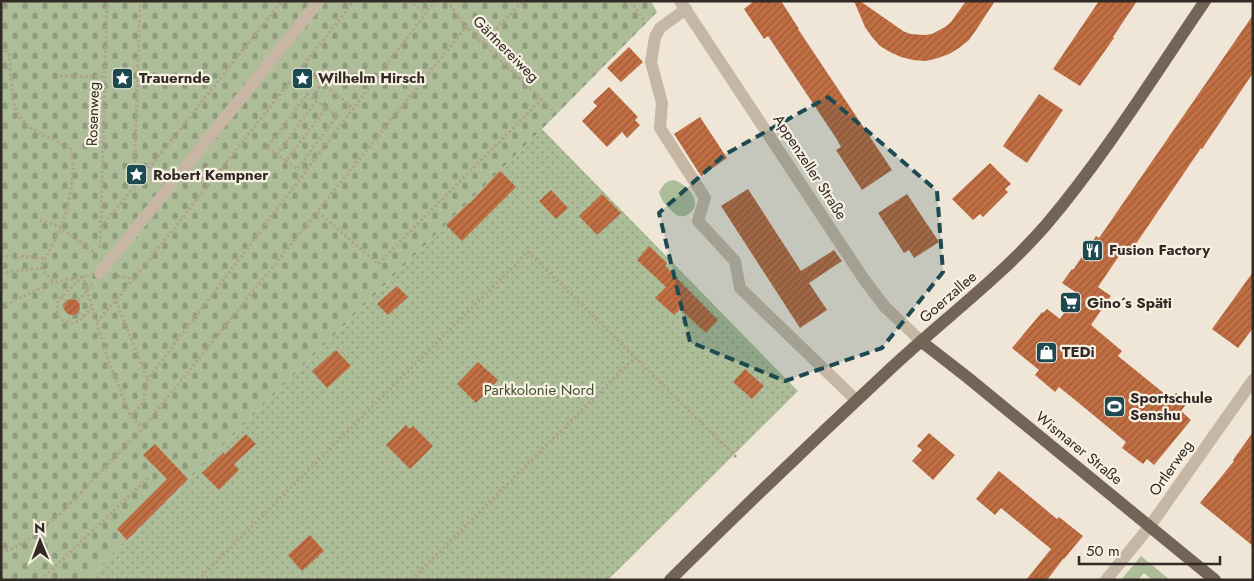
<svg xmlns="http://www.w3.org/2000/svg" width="1254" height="581" font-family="Jost,sans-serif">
  <defs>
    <pattern id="cemetery-stones" width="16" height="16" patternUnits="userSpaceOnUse" patternTransform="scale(1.25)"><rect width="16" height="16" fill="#adbd98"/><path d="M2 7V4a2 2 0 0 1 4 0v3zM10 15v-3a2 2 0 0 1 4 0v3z" fill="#8d9a7c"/></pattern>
    <pattern id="garden-dots" width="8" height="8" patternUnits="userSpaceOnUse" patternTransform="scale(1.25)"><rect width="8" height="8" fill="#adbd98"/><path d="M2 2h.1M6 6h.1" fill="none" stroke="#8d9a7c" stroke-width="1.8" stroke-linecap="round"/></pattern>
    <pattern id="building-hatch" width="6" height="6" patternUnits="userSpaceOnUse" patternTransform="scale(1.25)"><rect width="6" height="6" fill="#c16e43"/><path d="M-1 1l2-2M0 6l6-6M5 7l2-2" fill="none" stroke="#9d5b38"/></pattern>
  </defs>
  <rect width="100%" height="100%" fill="#efe6d7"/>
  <path fill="#adbd98" d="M674,180C683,183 694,192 695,202C696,210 687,218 679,216C676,215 672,212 670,209C664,204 661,199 659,192C663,185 665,181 674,180Z
    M1141,556L1170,580H1171H1152L1144,573L1138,580H1121Z"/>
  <path fill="url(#cemetery-stones)" d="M1,1H651L657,12L542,129L88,580H1Z"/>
  <path fill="url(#garden-dots)" d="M542,129L798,391L608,580H88Z"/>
  <path fill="url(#building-hatch)" d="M754,1H781L799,29H798L892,170L862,190L836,150L841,147L836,138L768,36L764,39L744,9Z
    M854,1H860L903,31L910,34L925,35L932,34L945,27L951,22L966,1H995L976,30L969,40L959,48L949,54L938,58L926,61L913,60L901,57L890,52L880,46L872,37L865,27Z
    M1099,1H1137L1113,37L1114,38L1080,86L1053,69Z
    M1253,15V73L1202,149L1201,148L1127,257L1121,253L1098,287L1111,296L1091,325L1122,351L1118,356L1171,399L1176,393L1188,402L1181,411L1191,420L1154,465L1147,459L1143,464L1122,448L1126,442L1080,404L1059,387L1055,392L1035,375L1039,370L1012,348L1042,312L1043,313L1047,309L1060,319L1077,293L1062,283L1072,269L1073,270L1096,236L1099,238Z
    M629,47L643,62L621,82L607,68Z
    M609,87L638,117L635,120L640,125L627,138L622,132L607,147L582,121L597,106L593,102Z
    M1039,94L1063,110L1027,163L1003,146Z
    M700,117L727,158L701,176L674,134Z
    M990,163L1011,184L1005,189L1008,192L983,217L980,214L973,220L952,199Z
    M500,171L516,187L462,241L446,225L469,203H470Z
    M748,189L801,271L834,250L842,261L809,283L827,310L800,328L721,206Z
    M551,190L568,208L556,219L539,201Z
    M602,194L621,213L597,235L579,216Z
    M907,194L939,242L914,258L909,250L904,253L878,213Z
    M649,246L667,263L665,266L718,320L706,333L680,309L674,315L655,298L666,287L637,260Z
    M1253,272V328L1238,348L1212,329Z
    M397,286L408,297L388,315L377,304Z
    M64 307a8 8 0 1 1 16 0a8 8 0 1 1-16 0Z
    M336,350L351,366L327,388L312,371Z
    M478,362L498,380L476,403L457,384Z
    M745,369L764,386L752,399L733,382Z
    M406,425L410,429L413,426L433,446L410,469L386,445Z
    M1253,432V546L1200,503L1234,461L1233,460Z
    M929,433L955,455L933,480L912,461L922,450L917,446Z
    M246,434L256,444L234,464L239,470L219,490L202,473L223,453L225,454Z
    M155,444L188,479L127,540L117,529L167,479L143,455Z
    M999,471L1057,519L1059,517L1083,536L1064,559H1063L1047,580H1026L1051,549L1001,508L995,515L976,499Z
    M310,535L324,551L302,571L288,555Z"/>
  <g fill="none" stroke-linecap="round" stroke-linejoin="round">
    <path stroke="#b2a18e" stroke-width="3" stroke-dasharray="2.5 2.5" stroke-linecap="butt" d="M409,1L426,13
      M447,1L466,27L552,110
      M631,1L644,21
      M482,43L523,1
      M1,47L9,54L13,102L18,115L27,125L37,132L70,148C78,165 69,204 63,221C57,237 48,253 41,268
      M301,68L322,83L312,98
      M60,76L105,77
      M322,83L353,108
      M307,94L326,108L286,161L267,148Z
      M277,155L316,101
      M286,161L297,169L337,116L326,108
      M134,187L140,1
      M318,212L378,264L541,100
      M40,220L60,227L96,254
      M101,227L134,187L282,1
      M100,248L107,1
      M1,256H19L45,258
      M1,273L41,268L54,282
      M118,276L134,279L354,1
      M61,297L67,302
      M78,301L92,284
      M116,301L147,378
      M1,307L54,282L87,276
      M92,307C88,311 83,319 78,321C62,329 51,311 60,298L83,277L109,363L131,416L143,428
      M78,312L84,316
      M97,322L133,280
      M131,416L143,403L148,379L435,1
      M1,552L14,548L26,541L60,514L143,428L466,27
      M41,580L148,478
      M198,580L528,252L737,458
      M411,580L635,357"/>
    <path stroke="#c6b7a4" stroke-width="12" d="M680,1L863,278L885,307L922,342
      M686,9L660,28L655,37L651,62L662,103L660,128L705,198L698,221L735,261L740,288L856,400
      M100,273L319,1
      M1106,580L1150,526L1253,380"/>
    <path stroke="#746357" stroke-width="12" d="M922,342L967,377L1215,580
      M670,580C742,509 815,439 888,371C941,321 998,280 1046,225C1105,155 1154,76 1205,1"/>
  </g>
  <path fill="#1d4951" fill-opacity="0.2" stroke="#1d4951" stroke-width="4" stroke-dasharray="10 6" stroke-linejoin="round" d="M828,97L937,191L943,272L882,348L785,381L690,342L659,213L724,155Z"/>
  <defs>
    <symbol id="sight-square" viewBox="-11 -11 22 22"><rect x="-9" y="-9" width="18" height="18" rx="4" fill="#1d4951" stroke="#f8f0e3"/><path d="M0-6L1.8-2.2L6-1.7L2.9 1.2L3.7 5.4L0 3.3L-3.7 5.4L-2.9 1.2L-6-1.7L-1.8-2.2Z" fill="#fff"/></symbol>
    <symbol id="restaurant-square" viewBox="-11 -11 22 22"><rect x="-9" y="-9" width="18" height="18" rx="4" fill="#1d4951" stroke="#f8f0e3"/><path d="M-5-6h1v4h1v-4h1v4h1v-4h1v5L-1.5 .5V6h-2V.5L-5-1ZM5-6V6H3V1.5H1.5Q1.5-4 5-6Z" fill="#fff"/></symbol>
    <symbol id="supermarket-square" viewBox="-11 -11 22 22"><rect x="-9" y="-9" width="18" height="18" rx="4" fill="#1d4951" stroke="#f8f0e3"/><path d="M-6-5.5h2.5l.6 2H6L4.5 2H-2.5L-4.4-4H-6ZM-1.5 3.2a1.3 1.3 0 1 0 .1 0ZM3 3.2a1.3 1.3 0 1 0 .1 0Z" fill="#fff"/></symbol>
    <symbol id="shop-square" viewBox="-11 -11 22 22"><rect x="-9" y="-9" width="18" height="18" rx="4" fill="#1d4951" stroke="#f8f0e3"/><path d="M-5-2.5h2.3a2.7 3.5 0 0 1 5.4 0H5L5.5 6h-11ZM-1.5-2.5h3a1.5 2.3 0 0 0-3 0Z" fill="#fff"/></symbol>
    <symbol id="stadium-square" viewBox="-11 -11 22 22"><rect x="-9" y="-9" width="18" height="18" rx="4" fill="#1d4951" stroke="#f8f0e3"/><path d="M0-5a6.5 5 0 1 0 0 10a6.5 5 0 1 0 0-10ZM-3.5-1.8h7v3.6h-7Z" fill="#fff"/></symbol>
  </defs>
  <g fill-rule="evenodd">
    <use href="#sight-square" x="110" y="66" width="25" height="25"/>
    <use href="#sight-square" x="290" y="66" width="25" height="25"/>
    <use href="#sight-square" x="124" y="162" width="25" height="25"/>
    <use href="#restaurant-square" x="1080" y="238" width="25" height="25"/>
    <use href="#supermarket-square" x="1058" y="290" width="25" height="25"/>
    <use href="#shop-square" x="1034" y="340" width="25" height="25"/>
    <use href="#stadium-square" x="1102" y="394" width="25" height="25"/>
  </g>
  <g text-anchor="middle" stroke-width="4.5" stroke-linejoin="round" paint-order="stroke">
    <g font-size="15" fill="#322a25" stroke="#f8f0e3">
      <text transform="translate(506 49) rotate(45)" y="5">Gärtnereiweg</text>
      <text transform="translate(93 114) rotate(-88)" y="5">Rosenweg</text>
      <text transform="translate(810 167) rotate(57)" y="5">Appenzeller Straße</text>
      <text transform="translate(948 297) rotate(-41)" y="5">Goerzallee</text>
      <text transform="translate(1079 448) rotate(39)" y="5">Wismarer Straße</text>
      <text transform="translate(1171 468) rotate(-55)" y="5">Ortlerweg</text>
    </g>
    <g font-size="15" font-weight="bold" fill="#322a25" stroke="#f8f0e3" text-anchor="start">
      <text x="139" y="83">Trauernde</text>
      <text x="318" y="83">Wilhelm Hirsch</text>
      <text x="153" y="180">Robert Kempner</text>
      <text x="1109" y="255">Fusion Factory</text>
      <text x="1087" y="308">Gino´s Späti</text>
      <text x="1062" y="357">TEDi</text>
      <text x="1130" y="403">Sportschule<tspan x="1130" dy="17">Senshu</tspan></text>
    </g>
    <g font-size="15" fill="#3e4f2a" stroke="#f8f0e3">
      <text x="539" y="395">Parkkolonie Nord</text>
    </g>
  </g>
  <rect width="1254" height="581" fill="none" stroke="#322a25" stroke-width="5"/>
  <g transform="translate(40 541) rotate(359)" stroke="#f8f0e3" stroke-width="4" paint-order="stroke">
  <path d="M0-4L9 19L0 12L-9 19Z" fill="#322a25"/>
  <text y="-8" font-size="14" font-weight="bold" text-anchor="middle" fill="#322a25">N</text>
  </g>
  <path d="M1079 556v8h141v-8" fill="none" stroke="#322a25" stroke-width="2.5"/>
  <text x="1086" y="556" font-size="15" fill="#322a25" stroke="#f8f0e3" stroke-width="4" paint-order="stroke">50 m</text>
</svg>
